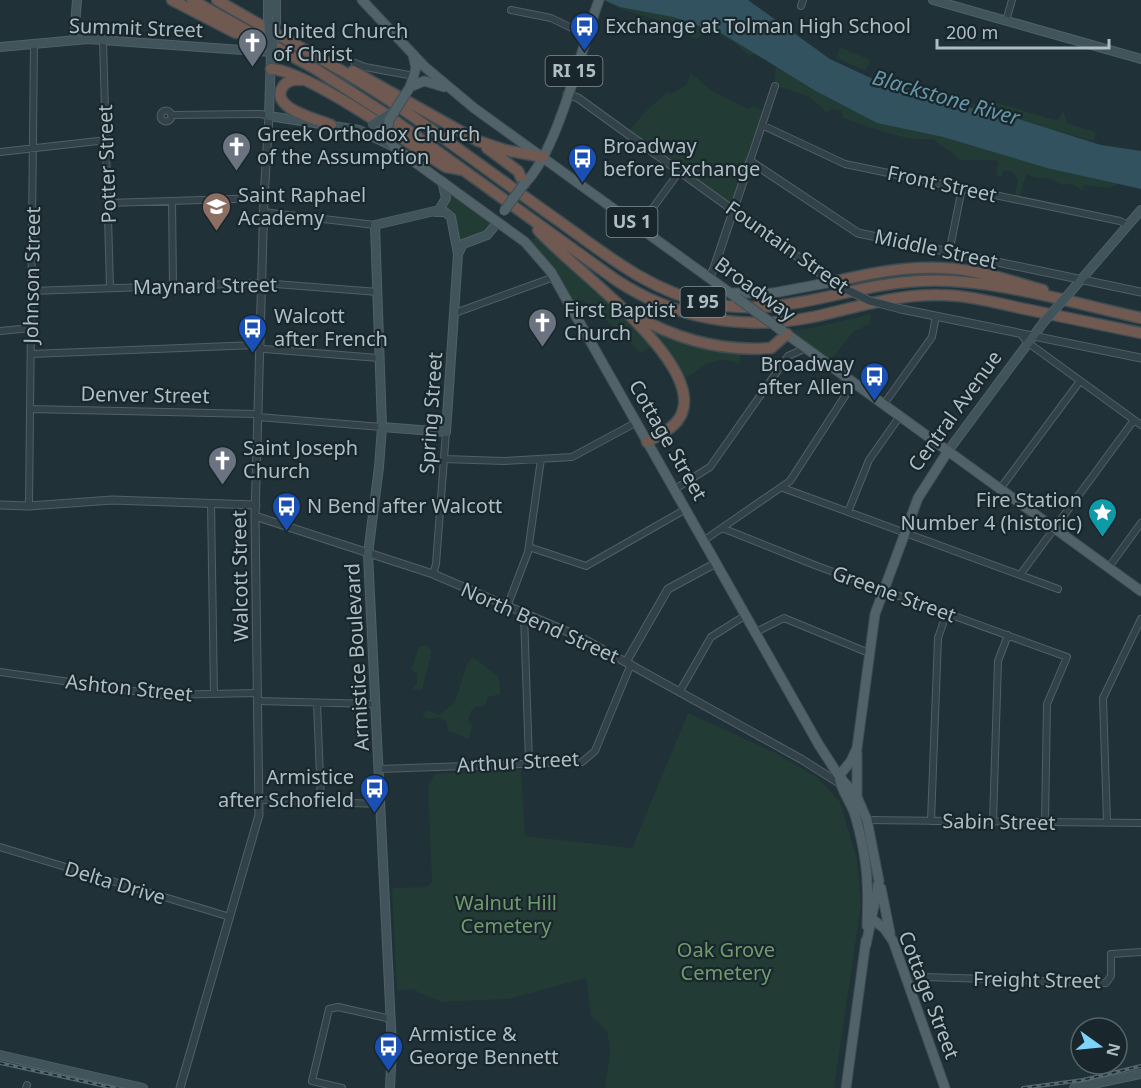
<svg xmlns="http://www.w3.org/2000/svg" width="1141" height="1088" font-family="'Noto Sans',sans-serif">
  <rect width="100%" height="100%" fill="#203138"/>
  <path fill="#223b35" d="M603,0H618L716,25L757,51L758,54L748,56C741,44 715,30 702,32L698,39L693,38L656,20L616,7Z
    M840,47L870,60L866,71L836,58Z
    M776,66L780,67L1119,184L1109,188L1083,185V191L1072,184L1062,185L1048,178H1036L1026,174L1019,200L1014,199L1018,180L1013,172L1004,170L1001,177L996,175L998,162L994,160H959C952,150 942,148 933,139C907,143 868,126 843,118L842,111L832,109L827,113L810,97L774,85Z
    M691,73L712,91L748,109L754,106L765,112L731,208L627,134L642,115L667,92L671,94L686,85Z
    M872,77C884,80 895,87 907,88C932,90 955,88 975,104L995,102L1054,120L1059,119L1063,110L1067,123L1096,132L1094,141L1001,115L955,107L870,78Z
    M443,185L494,221L489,232L457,248L443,203Z
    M536,237L621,315L640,324L742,348L739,364C712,352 703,369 680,381L653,345L641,353L605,319L595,314L583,300L569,308L525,243Z
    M871,314L870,324L854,331L828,363L784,331L811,328Z
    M426,645L432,651L422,690L412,689L417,684V674L411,669L419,647Z
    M473,657L498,676L501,694L488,697L484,707L476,706L471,711L468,721L472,725L469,739L448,731L446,721L439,717L427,719L422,715L428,710L439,715L455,702L467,664Z
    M688,713L774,752L818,778L840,802L857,860L861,904L834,1088H605L610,1053L607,1031L591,1016L586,978L508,999L441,1002L412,989L397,991L392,888L427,887L432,881L428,786L435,774L521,769L525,836L632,848Z"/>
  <path fill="#31525e" d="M604,0H748L830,59L903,93L932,99L950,107L987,109L1101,145L1141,151V189L1047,168L943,137L877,123L814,90L723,34L673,17L620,7Z"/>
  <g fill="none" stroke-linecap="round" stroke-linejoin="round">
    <defs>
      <path id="minor" d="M801,6L803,0
        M511,10L551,18L586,35
        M1006,21L1012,0
        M103,40L110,288
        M355,63L365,67L414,76
        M160.5 116a5.5 5.5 0 1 1 11 0a5.5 5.5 0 1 1-11 0Z
        M171,115L261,114L269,116
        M762,125L845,164L1120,221L1128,225
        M0,152L107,140
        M750,161L775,86
        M172,201L173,285
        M108,203L264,198
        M263,212L375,225
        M639,227L679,172
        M949,253L962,188
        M31,291L262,283L378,292
        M455,313L554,277
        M0,331L31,328
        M1021,334L1027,342L1141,425
        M31,354L256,345L264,349L379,358
        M884,404L932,337L936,316
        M30,409L258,414
        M258,417L382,427
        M444,459L504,461L572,457L637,422
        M783,488L1058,589
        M675,489L710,467L788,356L806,348
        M1000,489L1080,381
        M211,504L214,694
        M29,506L34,44
        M848,512L869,460L900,416
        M722,528L817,566L1067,657L1047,704L1045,823
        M703,541L790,481L854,382
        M529,547L586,566L686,509
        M1109,567L1141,523
        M433,574L436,564L446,432
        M1020,575L1134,420
        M507,607L528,552L541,459
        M524,614L529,763
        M756,632L784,618L869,653
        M0,672L162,695L258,693
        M680,691L711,637L746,615
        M258,701L375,704
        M317,703L321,802
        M379,769L582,762L595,751L631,664
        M260,800L381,804
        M866,820L1141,823
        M931,821L938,638L947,612
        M993,822L998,661L1008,635
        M1107,822L1103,698L1141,619
        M0,847L230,917
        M906,979L925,977L1106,983L1111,976V954L1141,952
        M26,1088L27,1085
        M342,1088L312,1081L329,1009L338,1007L391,1019"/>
      <path id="tertiary" d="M567,94L578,98L834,283
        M709,278L714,268L750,161L858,233L1141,292
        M901,309L1141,358
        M0,505L29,506L112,500L256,505
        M255,516L433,574L582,638L801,759L839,783
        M626,662L668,589L716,563
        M180,1088L259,815L255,516L264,198L269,116"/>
      <path id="secondary" d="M268,0V17
        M933,0L1141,59
        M276,22V0
        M74,39L77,0
        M0,47L88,39L271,52L269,116L359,130L394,147
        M458,254L463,244L487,235L497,223
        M1073,289L1141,210
        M382,427L446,432L458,254L451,217L445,212H435
        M948,451L1043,323
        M0,1055L143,1088
        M390,1088L392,1047L368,554L379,467L382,427L375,225L439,210L446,198L442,181
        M1074,1088L1141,1074"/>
      <path id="primary" d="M362,0L425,67L474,108L737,298
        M410,87L424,81L444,87
        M410,87L416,68L413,55
        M387,135L394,147L525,242L551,272L819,745L839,776L857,797L867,820L879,881L866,945
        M524,184C558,152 581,48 599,0
        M731,293H773L832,282
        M781,330L1141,591
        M857,796V753
        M881,888L890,933
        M869,917L884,928L893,941L945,1088
        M867,926C869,883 867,856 855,815C851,802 840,789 839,776L851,761L857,748L875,614L918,498L948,451
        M846,1088L866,940"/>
      <path id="motorway" d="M172,0L236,33
        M192,0L317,70L387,115L616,280C675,319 744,331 813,317C855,308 895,294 939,295C966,295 993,302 1020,308C1060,316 1101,325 1141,333
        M217,0C279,37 343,68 402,109C454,145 505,183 556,219C604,253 649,291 707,303C786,319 844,285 919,281C991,277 1071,303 1141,318
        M271,69C307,70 411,145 446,167L463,170
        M353,71L478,141L505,150L543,157
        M301,80C295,79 289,80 284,85C266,108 318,119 331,125
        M487,148L518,171L524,184
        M538,230C570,267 703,360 682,413C676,428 660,434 647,442
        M832,282C880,271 926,262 975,272C998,276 1020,284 1043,290
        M634,315C676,339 722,352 771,348L787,334"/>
    </defs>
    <use href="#minor" stroke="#516066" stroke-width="8"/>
    <use href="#tertiary" stroke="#516066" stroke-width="9"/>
    <use href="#secondary" stroke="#516066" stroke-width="10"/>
    <use href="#primary" stroke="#404e55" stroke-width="11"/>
    <use href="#motorway" stroke="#3e4d53" stroke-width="13"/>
    <use href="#minor" stroke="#334248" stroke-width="6"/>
    <use href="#tertiary" stroke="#334248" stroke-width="7"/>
    <use href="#secondary" stroke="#41535b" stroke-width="8"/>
    <use href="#primary" stroke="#516269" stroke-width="9"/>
    <use href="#motorway" stroke="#6f5950" stroke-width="10"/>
    <defs>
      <path id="rail" d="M0,1063L114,1088
        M1023,1088L1083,1080L1141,1066"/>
    </defs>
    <use href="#rail" stroke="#556870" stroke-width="4"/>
    <use href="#rail" stroke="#19272d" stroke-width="1.5" stroke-dasharray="4.5" stroke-linecap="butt"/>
    <defs>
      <path id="tertiary-bridge" d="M839,286L870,301L901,309"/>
      <path id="secondary-bridge" d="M268,17L271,52
        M272,52L276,22
        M372,125L393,112
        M1043,323L1073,289"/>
      <path id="primary-bridge" d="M387,135L389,120L410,87
        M504,211L524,184
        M737,298L781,330"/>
    </defs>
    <use href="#tertiary-bridge" stroke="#516066" stroke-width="9" stroke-linecap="butt"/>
    <use href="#secondary-bridge" stroke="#516066" stroke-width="10" stroke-linecap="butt"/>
    <use href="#primary-bridge" stroke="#404e55" stroke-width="11" stroke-linecap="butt"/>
    <use href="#tertiary-bridge" stroke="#334248" stroke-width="7"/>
    <use href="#secondary-bridge" stroke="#41535b" stroke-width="8"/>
    <use href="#primary-bridge" stroke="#516269" stroke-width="9"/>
  </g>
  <defs>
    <symbol id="bus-pin" viewBox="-11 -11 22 30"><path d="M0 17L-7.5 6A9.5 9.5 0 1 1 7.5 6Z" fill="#1a4fb4" stroke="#19272d"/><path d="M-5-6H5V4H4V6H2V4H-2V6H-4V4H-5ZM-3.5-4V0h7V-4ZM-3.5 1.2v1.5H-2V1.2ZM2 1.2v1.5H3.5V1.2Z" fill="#fff"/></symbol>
    <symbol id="church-pin" viewBox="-11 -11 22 30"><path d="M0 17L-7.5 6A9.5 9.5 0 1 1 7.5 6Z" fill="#6b7280" stroke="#19272d"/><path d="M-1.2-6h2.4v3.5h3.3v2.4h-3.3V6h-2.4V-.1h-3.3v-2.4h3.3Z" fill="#fff"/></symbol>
    <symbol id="school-pin" viewBox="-11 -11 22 30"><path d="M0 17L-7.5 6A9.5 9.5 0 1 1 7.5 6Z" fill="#8d6e63" stroke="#19272d"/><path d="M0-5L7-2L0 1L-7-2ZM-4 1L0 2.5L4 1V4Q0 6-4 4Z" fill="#fff"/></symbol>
    <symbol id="sight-pin" viewBox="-11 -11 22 30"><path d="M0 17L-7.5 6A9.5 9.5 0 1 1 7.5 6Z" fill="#0f9aa8" stroke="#19272d"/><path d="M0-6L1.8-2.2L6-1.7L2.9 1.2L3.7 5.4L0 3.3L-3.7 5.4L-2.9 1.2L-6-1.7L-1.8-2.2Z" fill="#fff"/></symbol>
  </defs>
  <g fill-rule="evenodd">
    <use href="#bus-pin" x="568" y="10" width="33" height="45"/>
    <use href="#church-pin" x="236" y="26" width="33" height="45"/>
    <use href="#church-pin" x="220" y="130" width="33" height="45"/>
    <use href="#bus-pin" x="566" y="142" width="33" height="45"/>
    <use href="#school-pin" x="200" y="190" width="33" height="45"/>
    <use href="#church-pin" x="526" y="306" width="33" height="45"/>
    <use href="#bus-pin" x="236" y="312" width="33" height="45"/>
    <use href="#bus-pin" x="858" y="360" width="33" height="45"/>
    <use href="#church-pin" x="206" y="444" width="33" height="45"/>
    <use href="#bus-pin" x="270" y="490" width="33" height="45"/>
    <use href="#sight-pin" x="1086" y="496" width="33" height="45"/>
    <use href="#bus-pin" x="358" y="772" width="33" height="45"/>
    <use href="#bus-pin" x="372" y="1030" width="33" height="45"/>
  </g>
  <g text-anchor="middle" stroke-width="4.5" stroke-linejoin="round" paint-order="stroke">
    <g fill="#19272d" stroke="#819197" stroke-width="1.5">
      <rect x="545.5" y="56" width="57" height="30" rx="4.5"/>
      <rect x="606.5" y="207" width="51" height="30" rx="4.5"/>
      <rect x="680.5" y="287" width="45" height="30" rx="4.5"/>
    </g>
    <g font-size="18" font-weight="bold" fill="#adbec5">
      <text x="574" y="77">RI 15</text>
      <text x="632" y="228">US 1</text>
      <text x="703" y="308">I 95</text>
    </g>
    <g font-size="20" fill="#adbec5" stroke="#19272d" text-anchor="start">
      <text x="605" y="33">Exchange at Tolman High School</text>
      <text x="273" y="38">United Church<tspan x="273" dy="23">of Christ</tspan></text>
      <text x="257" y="141">Greek Orthodox Church<tspan x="257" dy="23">of the Assumption</tspan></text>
      <text x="603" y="153">Broadway<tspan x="603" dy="23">before Exchange</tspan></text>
      <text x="238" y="202">Saint Raphael<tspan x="238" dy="23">Academy</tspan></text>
      <text x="564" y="317">First Baptist<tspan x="564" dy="23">Church</tspan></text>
      <text x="274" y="323">Walcott<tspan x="274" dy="23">after French</tspan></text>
      <text x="854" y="371" text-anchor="end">Broadway<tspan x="854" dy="23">after Allen</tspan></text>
      <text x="243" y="455">Saint Joseph<tspan x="243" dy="23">Church</tspan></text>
      <text x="1082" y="507" text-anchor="end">Fire Station<tspan x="1082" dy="23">Number 4 (historic)</tspan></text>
      <text x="307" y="513">N Bend after Walcott</text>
      <text x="354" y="784" text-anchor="end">Armistice<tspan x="354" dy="23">after Schofield</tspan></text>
      <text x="409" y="1041">Armistice &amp;<tspan x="409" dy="23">George Bennett</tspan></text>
    </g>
    <g font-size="20" fill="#adbec5" stroke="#19272d">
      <text transform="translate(136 28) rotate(2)" y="7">Summit Street</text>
      <text transform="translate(107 164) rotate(-92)" y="7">Potter Street</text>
      <text transform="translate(942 184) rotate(12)" y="7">Front Street</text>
      <text transform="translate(787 247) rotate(35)" y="7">Fountain Street</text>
      <text transform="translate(936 249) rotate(12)" y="7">Middle Street</text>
      <text transform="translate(32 275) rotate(-89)" y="7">Johnson Street</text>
      <text transform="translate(205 286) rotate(-1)" y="7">Maynard Street</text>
      <text transform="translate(755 289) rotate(36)" y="7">Broadway</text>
      <text transform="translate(145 395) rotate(1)" y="7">Denver Street</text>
      <text transform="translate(955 411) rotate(-54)" y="7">Central Avenue</text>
      <text transform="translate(431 413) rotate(-86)" y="7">Spring Street</text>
      <text transform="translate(668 440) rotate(60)" y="7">Cottage Street</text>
      <text transform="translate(240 576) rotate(-91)" y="7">Walcott Street</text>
      <text transform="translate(894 594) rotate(20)" y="7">Greene Street</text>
      <text transform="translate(540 623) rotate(24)" y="7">North Bend Street</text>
      <text transform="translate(357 657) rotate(-93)" y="7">Armistice Boulevard</text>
      <text transform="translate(129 688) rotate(6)" y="7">Ashton Street</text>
      <text transform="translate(518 762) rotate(-3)" y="7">Arthur Street</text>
      <text transform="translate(999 822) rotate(1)" y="7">Sabin Street</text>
      <text transform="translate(115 883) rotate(17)" y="7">Delta Drive</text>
      <text transform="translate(1037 980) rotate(1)" y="7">Freight Street</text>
      <text transform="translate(929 995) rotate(69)" y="7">Cottage Street</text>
    </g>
    <g font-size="20" fill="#709b6c" stroke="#19272d">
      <text x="506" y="910">Walnut Hill<tspan x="506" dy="23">Cemetery</tspan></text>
      <text x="726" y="957">Oak Grove<tspan x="726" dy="23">Cemetery</tspan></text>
    </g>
    <g font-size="21" font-style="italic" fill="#6595a6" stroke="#19272d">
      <text transform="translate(946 98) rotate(16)" y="7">Blackstone River</text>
    </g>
  </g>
  <g transform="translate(1099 1046) rotate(105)"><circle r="28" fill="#19272d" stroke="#54636a" stroke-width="1.5"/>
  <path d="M0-4.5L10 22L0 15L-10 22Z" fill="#7dd4fa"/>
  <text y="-9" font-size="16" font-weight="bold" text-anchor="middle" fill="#adbec5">N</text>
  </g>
  <path d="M937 39v9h172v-9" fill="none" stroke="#adbec5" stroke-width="3"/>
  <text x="946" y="39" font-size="18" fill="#adbec5" stroke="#19272d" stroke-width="4.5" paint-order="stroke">200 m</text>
</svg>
